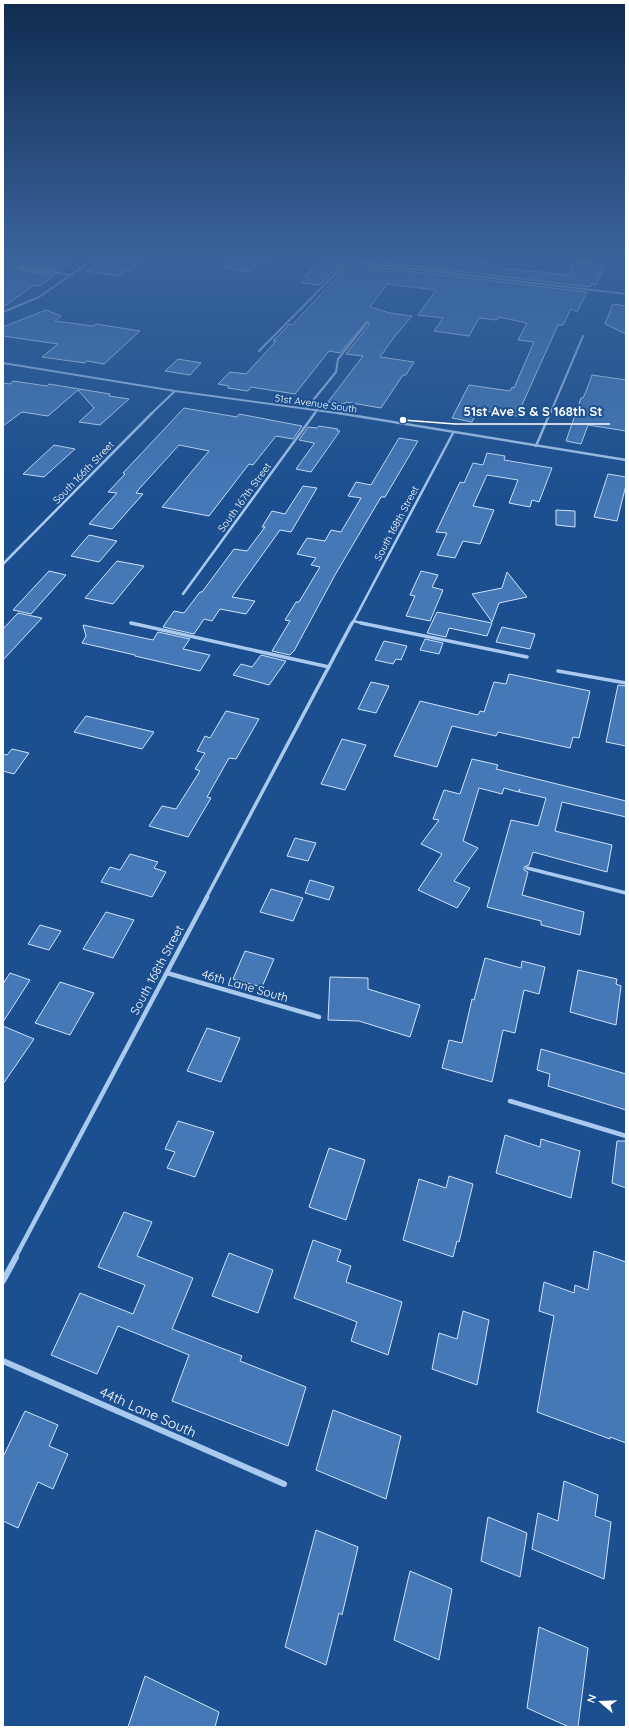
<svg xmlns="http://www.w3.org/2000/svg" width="629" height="1730" font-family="Quicksand,sans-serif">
  <rect width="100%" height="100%" fill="#1b4f8f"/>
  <path fill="#4478b7" stroke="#cfe3fa" d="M3,254H18L52,260L54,258L74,261L61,271L19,266L18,269L20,270L55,275L40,286L34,285L3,307Z
    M111,254H150L128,272L125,271L120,276L86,271Z
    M238,254H277L246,272L223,267Z
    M321,254H351L320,285L302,283L308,277L304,276L321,260Z
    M357,254H482L477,262L503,266L502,268L568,275L575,261L604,265L596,285L591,284L590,287L353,259Z
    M349,264L587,292L577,312L571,309L563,325H558L517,416L478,410L472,422L452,418L469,385L510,391L512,387L514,388L534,342L518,340L527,323L499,317L497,320L479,318L469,336L434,331L443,318L418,315L436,290L387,284L370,307L390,313L412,316L395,336L380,357L414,362L406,375H403L381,408L346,402L344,404L328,402L363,356L346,354L369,325V322L367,321L340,353L329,351L295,394L251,387L248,391L228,388L229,386L218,384L230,372L246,374L276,341H273L285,329L289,324L292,325Z
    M613,304L626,306V334L605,324Z
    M46,310L61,316L55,321L93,326L96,324L140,331L104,364L87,361L85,363L42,357L58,344L3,336V327Z
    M178,359L201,363L190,375L165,371Z
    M592,375L626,380V431L588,425L581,444L566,441L581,398H583L587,389Z
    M13,381L47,386L49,384L110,394L109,396L129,399L100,425L79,422L94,408L78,390L48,416L22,412L3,426V383L10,384Z
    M184,408L237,417L239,414L302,426L293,439L276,436L253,465L249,464L209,516L162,507L209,451L179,445L139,489L136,493L143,494L112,529L89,524L117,493L108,492L125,474L123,473Z
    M319,426L338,429L337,431H340L311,472L296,469L314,444V443L299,440L308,427L317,428Z
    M399,438L418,441L385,497H381L335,575L294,651L290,655L272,651L290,621L285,620L296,602H299L320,567L311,565L316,558L297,554L307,538L325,541L331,530L341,532L361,498L348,496L356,482L371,485Z
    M54,445L75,449L44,477L23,474Z
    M487,453L505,456L504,460L552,468L539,502L532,500L530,507L509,503L518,480L487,475L473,506L494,510L480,544L463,541L455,558L437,555L447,533L436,532L460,482L464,483L473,463L483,465Z
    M608,474L626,477V485L617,521L594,517Z
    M303,486L317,488L291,532L280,530L232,597L255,601L246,614L220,609L212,621L204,619L194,634L163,627L174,611L184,613L200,592H202L234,549L247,551L265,527H262L272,511L285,514Z
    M556,510L575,511V527L556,525Z
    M89,535L117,541L99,562L71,556Z
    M117,561L144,566L113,604L85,598Z
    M49,571L66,575L31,614L13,610Z
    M421,571L438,575L432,587L443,590L430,621L406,616L415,596L410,595Z
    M507,572L527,597L499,603L492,622L472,594L502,588Z
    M437,612L492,623L487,636L449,628L446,637L427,633Z
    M18,613L42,618L3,660V629Z
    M83,625L153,640L158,632L190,639L183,649L210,655L200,671L135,656V655L82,643L86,636Z
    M502,627L535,634L530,649L496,642Z
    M425,639L443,643L439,654L420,650Z
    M384,641L407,646L401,660L396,659L393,664L375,660Z
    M261,655L286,661L269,685L233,675L241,664L252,667Z
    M509,674L590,691L579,738L573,737L570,748L498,732L496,736L452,726L437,767L394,756L420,701L478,715L480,711L484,712L494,682L506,684Z
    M371,682L389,686L376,713L358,709Z
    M618,685L626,686V746L606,742Z
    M226,711L259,719L236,759L229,758L207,797L211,798L188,837L149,826L162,806L176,809L200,771L195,769L205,753L197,751L205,736L210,738Z
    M86,716L154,732L142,749L74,732Z
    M342,739L366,745L345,790L321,784Z
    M12,749L29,753L14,774L3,771V754L7,755Z
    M472,759L498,765L496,769L626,801V817L562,802L555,831L612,845L607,872L533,852L529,865L524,867V870L528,872L522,895L584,912L580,935L541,925V921L487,907L511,820L538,826L546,798L519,792L520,789L518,792L504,788L502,794L479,788L463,841L478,848L454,881L470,888L457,908L418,890L442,854L421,844L439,820L433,819L444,790L460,794Z
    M295,838L316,843L308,861L287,856Z
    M130,854L158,862L154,868L166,872L152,897L101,882L110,867L120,870Z
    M310,880L334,887L329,900L305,893Z
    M271,889L303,898L293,921L260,912Z
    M106,912L134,920L113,958L83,949Z
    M40,925L61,931L49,950L28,944Z
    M245,951L274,959L262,987L233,979Z
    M485,958L521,968L522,961L545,967L539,994L524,990L515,1033L503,1030L492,1082L442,1068L449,1040L462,1043L472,999L474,1000Z
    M578,970L617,979L616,984L621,986L616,1025L570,1012Z
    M10,973L30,980L3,1022V984Z
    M330,977L368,978V989L420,1005L410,1037L359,1021L328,1020Z
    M60,982L94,993L70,1035L35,1023Z
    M3,1026L34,1039L3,1084Z
    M207,1028L240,1038L221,1082L187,1071Z
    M541,1049L626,1074V1110L548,1086L550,1074L537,1070Z
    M178,1121L214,1132L195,1177L167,1168L175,1152L165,1149Z
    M505,1135L540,1147L541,1139L580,1151L571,1198L496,1173Z
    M617,1141H626V1188L612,1183Z
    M329,1148L365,1160L346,1220L309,1207Z
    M449,1176L473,1184L459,1242L457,1241L453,1257L403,1240L419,1179L446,1188Z
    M124,1212L152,1222L137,1256L193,1278L172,1329L242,1356L240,1361L306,1387L288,1446L172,1401L189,1355L118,1326L97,1374L51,1355L80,1293L133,1314L145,1285L98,1267Z
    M313,1240L341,1250L337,1261L351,1266L346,1282L402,1302L388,1355L351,1341L357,1322L294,1298Z
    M594,1251L626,1262V1443L610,1437V1439L537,1412L554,1316L539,1311L544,1282L574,1293L575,1285L588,1290Z
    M229,1253L273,1270L258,1313L212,1296Z
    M463,1311L489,1320L477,1385L432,1369L439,1333L457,1339Z
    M333,1410L401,1436L386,1499L316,1470Z
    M25,1411L58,1425L49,1446L68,1454L53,1489L38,1482L18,1528L3,1521V1457Z
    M564,1481L598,1495L595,1516L611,1522L604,1579L532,1549L538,1513L558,1521Z
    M488,1517L527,1533L520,1577L481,1561Z
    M316,1530L358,1547L342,1615L339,1613L326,1665L285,1647Z
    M410,1571L452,1589L439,1660L394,1640Z
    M539,1627L588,1648L578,1727H569L527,1708Z
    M145,1676L219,1712L215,1727H128Z"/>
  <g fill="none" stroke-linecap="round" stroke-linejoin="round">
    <path stroke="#a9c9ee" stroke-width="2" d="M348,261L626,294
      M20,268L73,275
      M3,312L39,297L95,258
      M259,351L355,254
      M3,363L175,391L344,414
      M306,409L336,372L338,359L367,323
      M151,414L175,391
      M314,414L317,410
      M550,414L583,336"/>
    <path stroke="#a9c9ee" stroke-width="2.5" d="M338,413L626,460
      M536,446L550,413
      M3,564L152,413
      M183,594L315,413
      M353,621L366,624
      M131,623L134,624
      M352,624L453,433"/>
    <path stroke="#a9c9ee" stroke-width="3.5" d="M131,623L329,667
      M361,623L527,657
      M558,671L626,683
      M527,868L626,893
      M206,898L352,623"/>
    <path stroke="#a9c9ee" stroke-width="4.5" d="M167,973L319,1017
      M510,1101L626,1136
      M15,1258L207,897"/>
    <path stroke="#a9c9ee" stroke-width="6" d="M3,1281L16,1257
      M3,1361L284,1484"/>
  </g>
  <linearGradient id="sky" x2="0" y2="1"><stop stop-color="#0f2b4f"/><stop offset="0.51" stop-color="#39639b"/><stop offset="1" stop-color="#39639b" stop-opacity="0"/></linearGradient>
  <rect width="629" height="497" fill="url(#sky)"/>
  <g text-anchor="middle" stroke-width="4" stroke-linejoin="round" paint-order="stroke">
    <g font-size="10" fill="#fff" stroke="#1b4f8f">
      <text transform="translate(316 403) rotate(8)" y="4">51st Avenue South</text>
      <text transform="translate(83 472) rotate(-46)" y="4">South 166th Street</text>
      <text transform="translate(244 497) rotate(-54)" y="4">South 167th Street</text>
      <text transform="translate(396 523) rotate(-62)" y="4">South 168th Street</text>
    </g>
    <g font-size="12" fill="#fff" stroke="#1b4f8f">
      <text transform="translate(157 970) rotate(-62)" y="4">South 168th Street</text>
      <text transform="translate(245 986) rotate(16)" y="4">46th Lane South</text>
    </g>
    <g font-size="14" fill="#fff" stroke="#1b4f8f">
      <text transform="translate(148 1412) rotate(24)" y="5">44th Lane South</text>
    </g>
  </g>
  <path fill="none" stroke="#fff" stroke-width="1.5" d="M403 420L455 424H610"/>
  <circle fill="#fff" stroke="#1b4f8f" stroke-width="1.5" cx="403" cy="420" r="4"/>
  <g font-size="13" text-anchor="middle" font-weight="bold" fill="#fff" stroke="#1b4f8f" stroke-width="4" stroke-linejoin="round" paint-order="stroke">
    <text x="533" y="416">51st Ave S &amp; S 168th St</text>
  </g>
  <rect width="629" height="1730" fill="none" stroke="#ffffff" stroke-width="8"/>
  <g transform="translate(601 1702) rotate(289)" stroke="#1b4f8f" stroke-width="3" paint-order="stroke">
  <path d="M0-3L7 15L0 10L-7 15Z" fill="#ffffff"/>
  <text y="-6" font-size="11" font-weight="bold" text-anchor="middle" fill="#ffffff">N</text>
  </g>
</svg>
